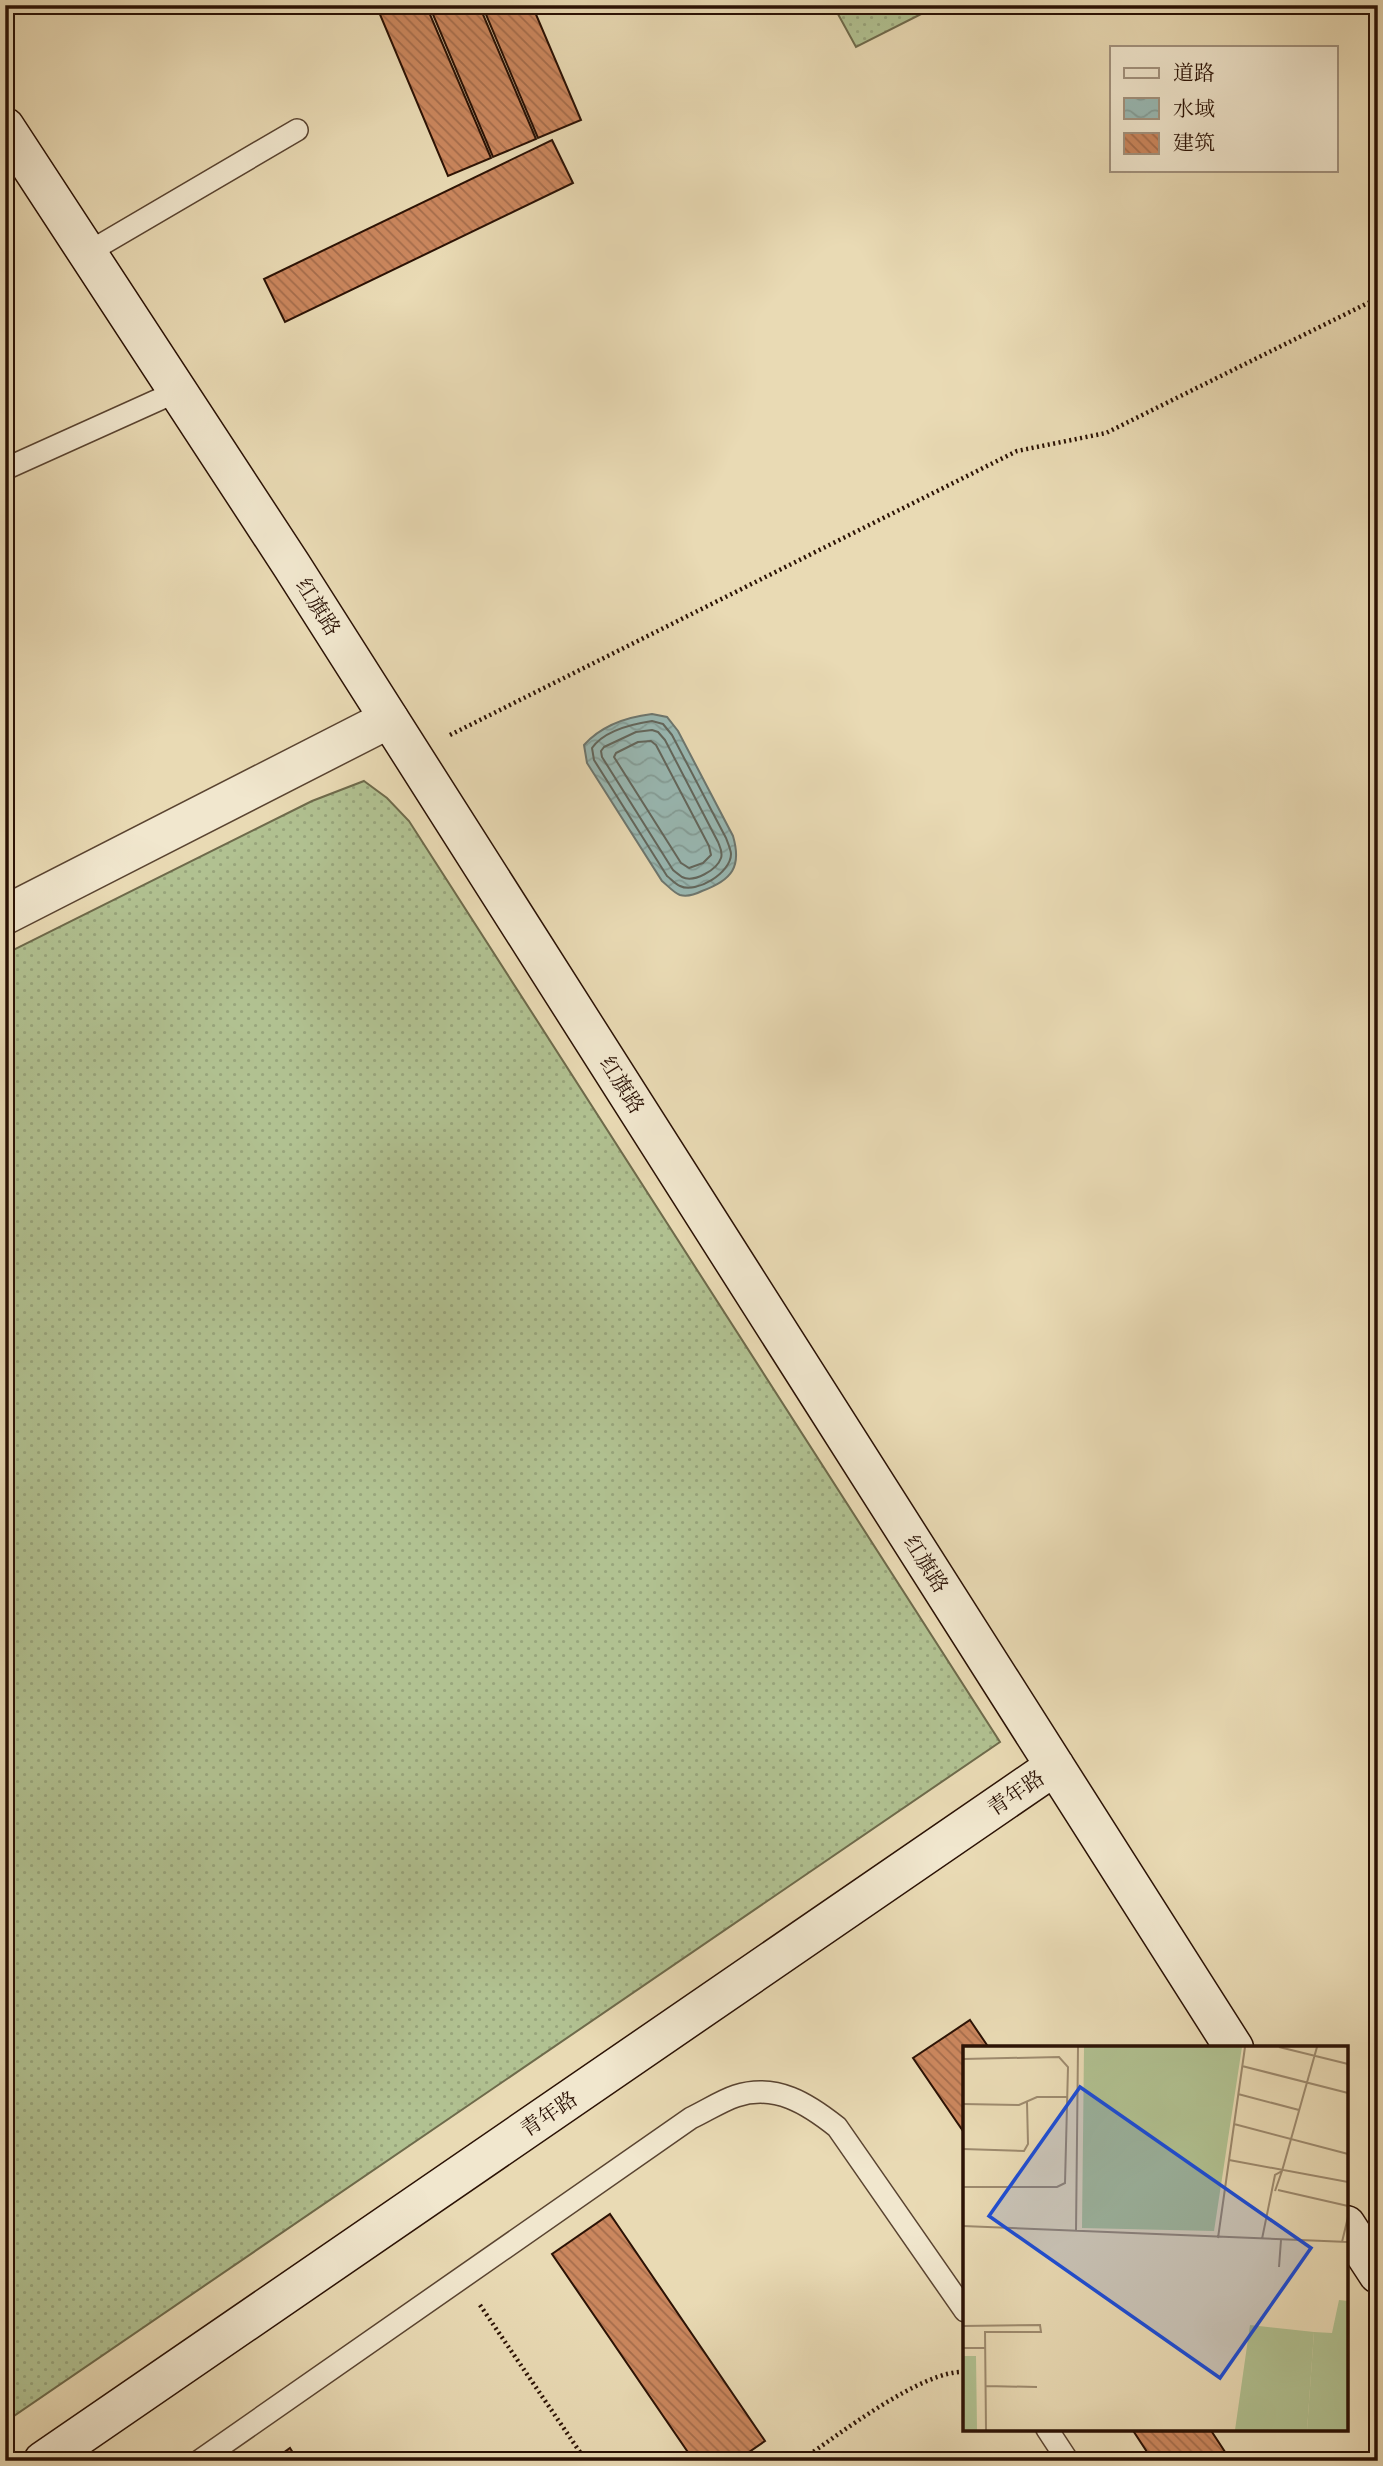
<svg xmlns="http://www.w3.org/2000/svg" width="1383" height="2466" font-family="'Libre Caslon Text','Noto Serif SC',serif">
  <defs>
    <pattern id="grass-dots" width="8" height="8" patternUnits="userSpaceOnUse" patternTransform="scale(1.75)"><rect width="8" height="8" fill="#b1c191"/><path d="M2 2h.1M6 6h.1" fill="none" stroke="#98a57c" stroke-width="1.8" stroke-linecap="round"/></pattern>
    <pattern id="water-waves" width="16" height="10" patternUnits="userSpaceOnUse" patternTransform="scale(1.75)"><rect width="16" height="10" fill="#99b9b4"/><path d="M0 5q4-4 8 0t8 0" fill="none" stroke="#849e99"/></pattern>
    <pattern id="building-back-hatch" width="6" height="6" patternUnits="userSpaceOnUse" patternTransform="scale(1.75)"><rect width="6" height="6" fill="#cb875e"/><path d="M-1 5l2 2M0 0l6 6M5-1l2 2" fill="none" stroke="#a56d4c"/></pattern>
  </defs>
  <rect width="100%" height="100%" fill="#e9dab4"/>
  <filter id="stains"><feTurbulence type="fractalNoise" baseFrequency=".00286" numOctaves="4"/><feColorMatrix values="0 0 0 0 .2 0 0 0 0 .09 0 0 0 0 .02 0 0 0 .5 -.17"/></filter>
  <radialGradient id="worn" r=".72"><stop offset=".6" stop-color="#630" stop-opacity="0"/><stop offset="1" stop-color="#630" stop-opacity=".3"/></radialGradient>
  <path fill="url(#grass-dots)" stroke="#6e6a4b" stroke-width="2" d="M833,5H939L856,47Z
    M364,781L387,798L409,821L1000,1742L5,2422V954L312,801Z"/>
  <path fill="url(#water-waves)" stroke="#6d766e" stroke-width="2" d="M652,714L667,717L678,731L733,836C742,867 732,880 702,891C696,894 687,897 680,895C674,893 667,885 662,881L587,763L584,745C601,726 627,717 652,714Z"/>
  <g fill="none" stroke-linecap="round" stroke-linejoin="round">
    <path stroke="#62665c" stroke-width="2" d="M652,721L663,724L672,735L726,838C728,843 731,850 731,854C731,873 696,894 680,886C675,884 671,879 667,876L594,760L592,748C604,731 632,724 652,721Z
      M652,730L658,732L665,740L718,842C720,847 723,852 721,858C717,870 694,883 682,877C682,877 674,871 673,870L602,757L601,751L604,747L636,732Z
      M651,741L656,745L709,846L711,855L703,863L689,868L681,863L614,757L616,753L638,742Z"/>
  </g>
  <path fill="url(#building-back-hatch)" stroke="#2b1205" stroke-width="2" d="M376,5H426L491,158L448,176Z
    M429,5H479L536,139L493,157Z
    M482,5H532L581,120L538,138Z
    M552,140L573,183L285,322L264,279Z
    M970,2020L989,2048H965V2134L913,2058Z
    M610,2214L765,2441L736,2461H694L552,2254Z
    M1132,2429H1210L1231,2461H1153Z
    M290,2448L298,2461H272Z
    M864,2453L870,2461H853Z"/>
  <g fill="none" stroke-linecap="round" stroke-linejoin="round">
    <defs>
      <path id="lane" d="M87,253L297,130
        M5,469L178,391
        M1047,2429L1068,2461
        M199,2461L691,2118C706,2111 721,2101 736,2096C776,2083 808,2104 837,2127L965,2311"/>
      <path id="street" d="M5,915L389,719"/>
      <path id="secondary" d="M5,127L292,566L1234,2048
        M1346,2225L1378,2274
        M43,2461L1055,1766"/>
    </defs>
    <use href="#lane" stroke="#5a4431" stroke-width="24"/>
    <use href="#street" stroke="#5a4431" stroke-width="41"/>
    <use href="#secondary" stroke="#2b1205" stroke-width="41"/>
    <path stroke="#2b1205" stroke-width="4.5" stroke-dasharray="2 3.5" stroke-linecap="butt" d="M450,735L1017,451L1106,433L1378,298
      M480,2305L586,2461
      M800,2461C837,2436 923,2369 965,2372"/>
    <use href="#lane" stroke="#f1e7ce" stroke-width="21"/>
    <use href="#street" stroke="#f1e7ce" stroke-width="38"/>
    <use href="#secondary" stroke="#f1e7ce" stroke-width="38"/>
  </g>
  <g text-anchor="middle" stroke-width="6" stroke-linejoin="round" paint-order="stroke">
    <g font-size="21" fill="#2b1205" stroke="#f1e7ce">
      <text transform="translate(318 607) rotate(58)" y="7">红旗路</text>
      <text transform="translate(622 1085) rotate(58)" y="7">红旗路</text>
      <text transform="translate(926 1564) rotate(58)" y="7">红旗路</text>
      <text transform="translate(1016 1793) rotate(-34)" y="7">青年路</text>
      <text transform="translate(549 2114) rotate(-34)" y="7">青年路</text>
    </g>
  </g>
  <g transform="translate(963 2046)">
    <rect width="385" height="385" fill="#e9dab4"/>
    <path d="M121,1H279L251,185L119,182ZM287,279L351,286L344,384H272ZM0,310H13L14,384H0Z" fill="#b1c191"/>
    <path d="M376,254L385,255V384H344L351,286L369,287Z" fill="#b1c191"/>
    <path fill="none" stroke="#9d8a6e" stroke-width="2" d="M316,1L385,18M0,13L96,11L105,21L102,137L94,141H0M279,20L385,47M275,48L336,64M0,58L56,59L74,51H104M271,78L385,108M0,103L61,105L65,98L64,56M266,114L385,136M315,144L385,160M312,145L319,125M0,180L385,196M113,185L115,1M255,192L282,1M299,193L312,129L319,125L354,1M379,196L385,171M316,221L318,194M0,280L77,279L78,286H22M22,285L23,384M0,302H22M23,340L74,341"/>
    <path fill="#1d4ed8" fill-opacity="0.15" stroke="#1d4ed8" stroke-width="3.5" d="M117,41L348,202L257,332L26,170Z"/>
    <rect width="385" height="385" fill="none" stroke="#2b1205" stroke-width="3.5"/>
  </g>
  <rect width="1383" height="2466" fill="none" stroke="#e9dab4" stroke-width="28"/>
  <rect x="7" y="7" width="1369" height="2452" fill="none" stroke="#2b1205" stroke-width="3.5"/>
  <rect x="14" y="14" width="1355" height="2438" fill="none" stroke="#2b1205" stroke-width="2"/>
  <rect x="1110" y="46" width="228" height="126" fill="#f1e7ce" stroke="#a2927e" stroke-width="2"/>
  <rect x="1124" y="68" width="35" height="10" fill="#f1e7ce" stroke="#a2927e" stroke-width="2"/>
  <text x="1173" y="80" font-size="21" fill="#2b1205">道路</text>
  <rect x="1124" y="98" width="35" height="21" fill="url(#water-waves)" stroke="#a2927e" stroke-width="2"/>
  <text x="1173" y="116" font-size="21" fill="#2b1205">水域</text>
  <rect x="1124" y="133" width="35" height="21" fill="url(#building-back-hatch)" stroke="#a2927e" stroke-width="2"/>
  <text x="1173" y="150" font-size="21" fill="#2b1205">建筑</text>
  <rect width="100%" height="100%" filter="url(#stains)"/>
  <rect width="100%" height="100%" fill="url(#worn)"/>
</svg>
